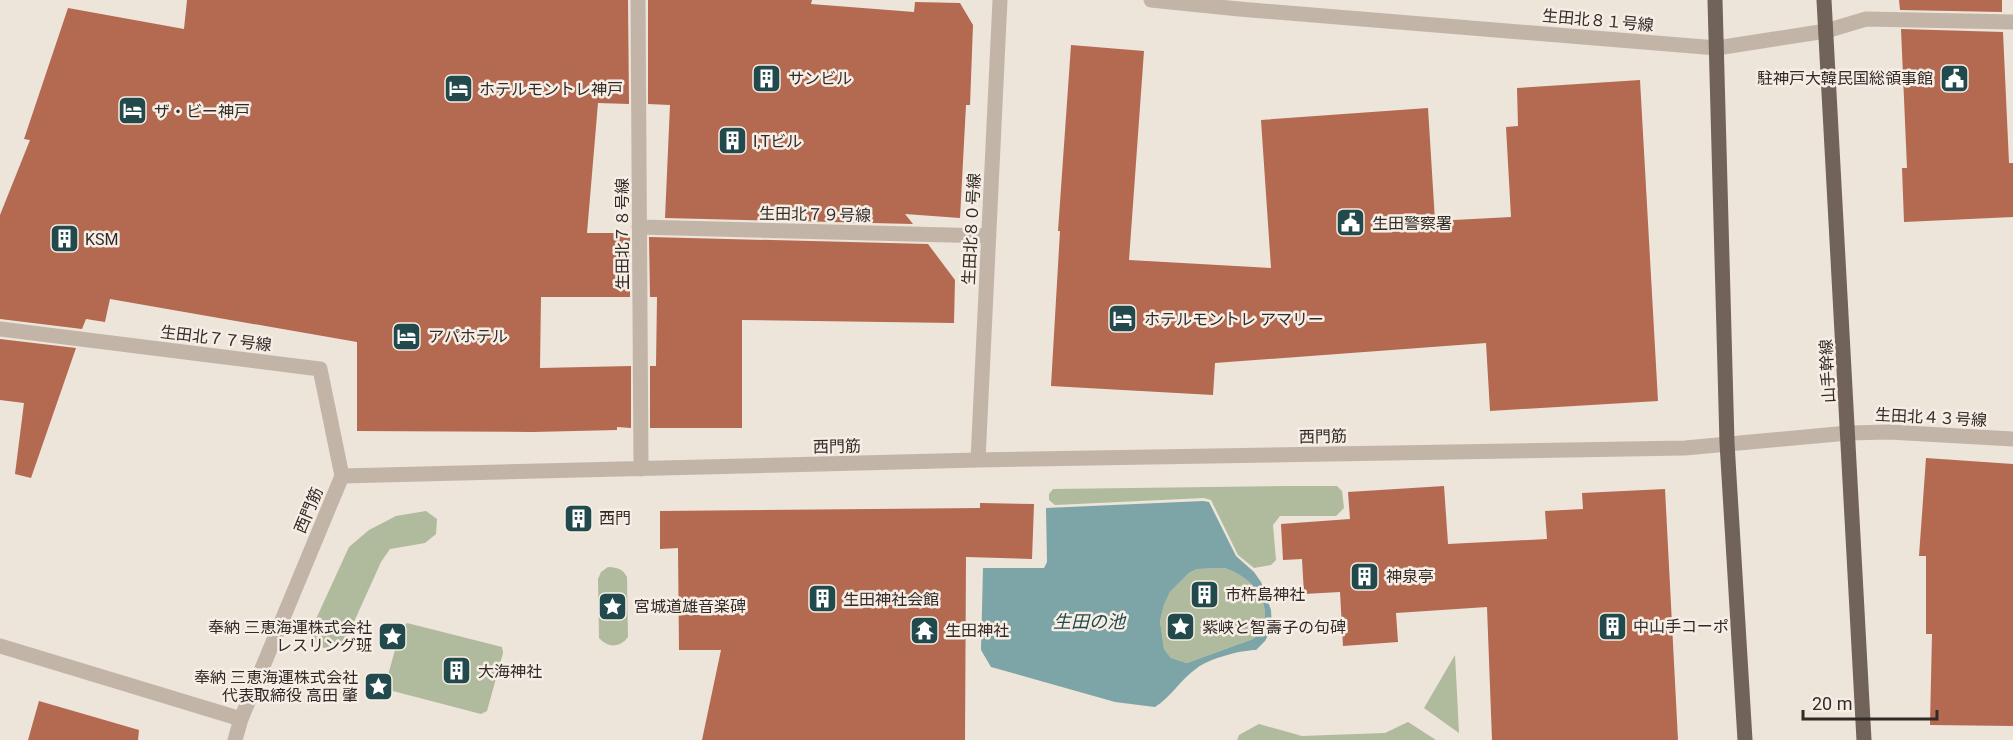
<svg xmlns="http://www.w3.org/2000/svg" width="2013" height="740" font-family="Roboto,'Noto Sans JP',sans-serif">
  <rect width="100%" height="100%" fill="#ede4da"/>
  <path fill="#b0ba9c" d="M1283,486H1337L1342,491L1344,508L1336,516H1280L1273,525L1276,560L1271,565L1254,568L1238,555L1211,500L1204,498L1055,505L1049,500V494L1053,489Z
    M426,511L437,519L436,534L425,543L390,549L381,562L344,644L332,651L319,646L310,632L349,547L369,530L396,516Z
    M608,567C618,568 622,568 627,577L628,637C620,648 608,648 599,638L598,579L601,572Z
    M1224,568C1255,577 1281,612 1253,639L1187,663L1171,658L1164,649L1160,621L1164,605L1170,592L1189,573L1197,569Z
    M407,623L502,647L503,653L487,711L481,714L389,690L385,686L400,632Z
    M1455,655L1459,733L1424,708Z
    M1408,722L1436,740H1237L1239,735L1259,724L1302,736L1385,733Z"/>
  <path fill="#7da4a6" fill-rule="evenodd" d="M1203,501L1209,502L1236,556L1254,572L1261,582L1271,610L1272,628L1265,641L1256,650C1241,650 1208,659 1197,668C1181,679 1171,697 1155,707L1115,702L991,667L981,650L983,568H1044L1047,562L1046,508ZM1224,568C1255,577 1281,612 1253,639L1187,663L1171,658L1164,649L1160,621L1164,605L1170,592L1189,573L1197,569Z"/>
  <path fill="#b46951" d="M187,0H628L629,104L598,103L587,233H630V297H541L540,368L631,366V428L617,427V430L532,432L357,431V342L110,299L105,322L86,319L82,329L0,319V215L30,140L24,139L68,8L184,29Z
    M648,0H812L811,4L914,12L915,2L960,3L973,25L970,105H966L960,218L905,214L913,224L665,218L670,105L648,104Z
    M1899,0H2002V12L1900,10Z
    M1901,29L2003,32L2009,163H2013V217L1904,222L1902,168H1907Z
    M1071,45L1144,51L1129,260L1271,268L1261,120L1428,108L1435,221L1511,217L1506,127L1518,126L1517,88L1640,80L1658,401L1490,411L1486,343L1215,363L1213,395L1051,386L1060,231H1058Z
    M649,237L928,244L955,280L954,323L742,320V428H650V366H656L657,297H650Z
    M0,339L76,348L31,478L15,474L24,403L0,400Z
    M1926,458L2013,464V726L1930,725L1932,634H1926V556H1919Z
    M1444,486L1448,544L1547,539L1545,511L1583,509L1582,493L1665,489L1678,740H1492L1487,607L1396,613L1398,642L1343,646L1340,592L1304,594L1302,559L1283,560L1281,524L1350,519L1348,492Z
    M980,503L1034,504L1032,559L966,557L965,740H702L721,650H679L678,548L660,549V511L980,508Z
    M39,701L139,730L138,740H28Z"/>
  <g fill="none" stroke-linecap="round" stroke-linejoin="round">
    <path stroke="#c3b4a8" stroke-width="15" d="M638,0L641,469
      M1151,0L1239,9L1717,48L1826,31L1866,19L2013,22
      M639,227L989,236
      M0,329L320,369L342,476
      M978,460L1000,0
      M0,646L241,719
      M235,740L241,719L342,476L978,460L1685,448L1848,433L1889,432L2013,439"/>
    <path stroke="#71625a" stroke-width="15" d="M1715,0L1727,443L1745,740
      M1824,0L1864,740"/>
  </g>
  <defs>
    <symbol id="building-square" viewBox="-11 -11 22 22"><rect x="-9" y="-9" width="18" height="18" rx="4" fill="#224a4d" stroke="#f6eee5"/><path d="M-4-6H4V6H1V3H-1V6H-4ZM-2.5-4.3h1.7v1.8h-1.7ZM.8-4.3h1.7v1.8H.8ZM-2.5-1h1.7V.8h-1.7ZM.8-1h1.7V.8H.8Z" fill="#fff"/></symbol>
    <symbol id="civic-square" viewBox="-11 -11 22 22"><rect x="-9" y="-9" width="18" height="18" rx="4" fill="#224a4d" stroke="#f6eee5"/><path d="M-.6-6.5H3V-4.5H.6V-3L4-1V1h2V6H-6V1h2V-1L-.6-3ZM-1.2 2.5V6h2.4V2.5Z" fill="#fff"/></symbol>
    <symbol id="hotel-square" viewBox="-11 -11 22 22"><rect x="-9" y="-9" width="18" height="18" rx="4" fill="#224a4d" stroke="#f6eee5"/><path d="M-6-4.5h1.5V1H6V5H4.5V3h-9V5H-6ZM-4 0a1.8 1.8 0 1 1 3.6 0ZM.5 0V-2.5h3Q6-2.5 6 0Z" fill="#fff"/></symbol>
    <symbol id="sight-square" viewBox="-11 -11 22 22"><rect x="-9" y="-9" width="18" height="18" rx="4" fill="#224a4d" stroke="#f6eee5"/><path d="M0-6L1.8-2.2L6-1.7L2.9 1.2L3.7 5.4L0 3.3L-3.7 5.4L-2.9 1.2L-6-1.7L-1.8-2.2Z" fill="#fff"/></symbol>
    <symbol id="temple-square" viewBox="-11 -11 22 22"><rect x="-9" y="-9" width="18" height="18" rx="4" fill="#224a4d" stroke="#f6eee5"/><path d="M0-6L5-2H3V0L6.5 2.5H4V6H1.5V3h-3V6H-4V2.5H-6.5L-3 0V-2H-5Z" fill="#fff"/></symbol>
  </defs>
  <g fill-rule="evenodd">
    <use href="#building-square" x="750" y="62" width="33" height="33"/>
    <use href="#civic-square" x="1938" y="62" width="33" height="33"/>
    <use href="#hotel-square" x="442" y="72" width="33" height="33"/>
    <use href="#hotel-square" x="116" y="94" width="33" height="33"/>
    <use href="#building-square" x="716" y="124" width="33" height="33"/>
    <use href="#civic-square" x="1334" y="206" width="33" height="33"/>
    <use href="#building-square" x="48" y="222" width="33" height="33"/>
    <use href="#hotel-square" x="1106" y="302" width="33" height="33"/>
    <use href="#hotel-square" x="390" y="320" width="33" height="33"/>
    <use href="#building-square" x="562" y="502" width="33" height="33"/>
    <use href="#building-square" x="1348" y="560" width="33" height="33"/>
    <use href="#building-square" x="1188" y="578" width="33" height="33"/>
    <use href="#building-square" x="806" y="582" width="33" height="33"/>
    <use href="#sight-square" x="596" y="590" width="33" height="33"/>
    <use href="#building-square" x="1596" y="610" width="33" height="33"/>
    <use href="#sight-square" x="1164" y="610" width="33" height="33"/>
    <use href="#temple-square" x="908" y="614" width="33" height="33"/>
    <use href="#sight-square" x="376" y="620" width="33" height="33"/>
    <use href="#building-square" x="440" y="654" width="33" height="33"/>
    <use href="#sight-square" x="362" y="670" width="33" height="33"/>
  </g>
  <g text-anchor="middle" stroke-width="5" stroke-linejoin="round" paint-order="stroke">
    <g font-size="16" fill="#312a27" stroke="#f6eee5">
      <text transform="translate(1598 20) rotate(5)" y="6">生田北８１号線</text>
      <text transform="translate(815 214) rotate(1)" y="6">生田北７９号線</text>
      <text transform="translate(971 229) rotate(-87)" y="6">生田北８０号線</text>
      <text transform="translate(622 234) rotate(-90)" y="6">生田北７８号線</text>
      <text transform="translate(216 338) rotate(7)" y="6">生田北７７号線</text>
      <text transform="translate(1827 371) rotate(-93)" y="6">山手幹線</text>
      <text transform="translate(1931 417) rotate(3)" y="6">生田北４３号線</text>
      <text transform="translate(1323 436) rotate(-1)" y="6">西門筋</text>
      <text transform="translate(837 446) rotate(-1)" y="6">西門筋</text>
      <text transform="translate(308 510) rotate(-67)" y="6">西門筋</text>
    </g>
    <g font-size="16" fill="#312a27" stroke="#f6eee5" text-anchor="start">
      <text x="788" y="84">サンビル</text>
      <text x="1933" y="84" text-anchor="end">駐神戸大韓民国総領事館</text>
      <text x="479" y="95">ホテルモントレ神戸</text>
      <text x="154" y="117">ザ・ビー神戸</text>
      <text x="753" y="147">I,Tビル</text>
      <text x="1372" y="229">生田警察署</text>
      <text x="85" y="245">KSM</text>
      <text x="1144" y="325">ホテルモントレ アマリー</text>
      <text x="428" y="342">アパホテル</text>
      <text x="599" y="524">西門</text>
      <text x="1386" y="582">神泉亭</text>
      <text x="1225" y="600">市杵島神社</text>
      <text x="843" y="605">生田神社会館</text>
      <text x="634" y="612">宮城道雄音楽碑</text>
      <text x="1633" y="632">中山手コーポ</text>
      <text x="372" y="633" text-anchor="end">奉納 三恵海運株式会社<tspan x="372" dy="18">レスリング班</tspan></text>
      <text x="1202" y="633">紫峡と智壽子の句碑</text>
      <text x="945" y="636">生田神社</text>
      <text x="478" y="677">大海神社</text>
      <text x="358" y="683" text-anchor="end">奉納 三恵海運株式会社<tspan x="358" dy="18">代表取締役 高田 肇</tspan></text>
    </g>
    <g font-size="18" font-style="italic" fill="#224a4d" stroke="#f6eee5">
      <text x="1089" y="628">生田の池</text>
    </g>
  </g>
  <path d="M1803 710v9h134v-9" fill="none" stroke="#312a27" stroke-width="3"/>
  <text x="1812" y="710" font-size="18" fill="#312a27" stroke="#f6eee5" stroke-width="4.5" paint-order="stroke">20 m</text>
</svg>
